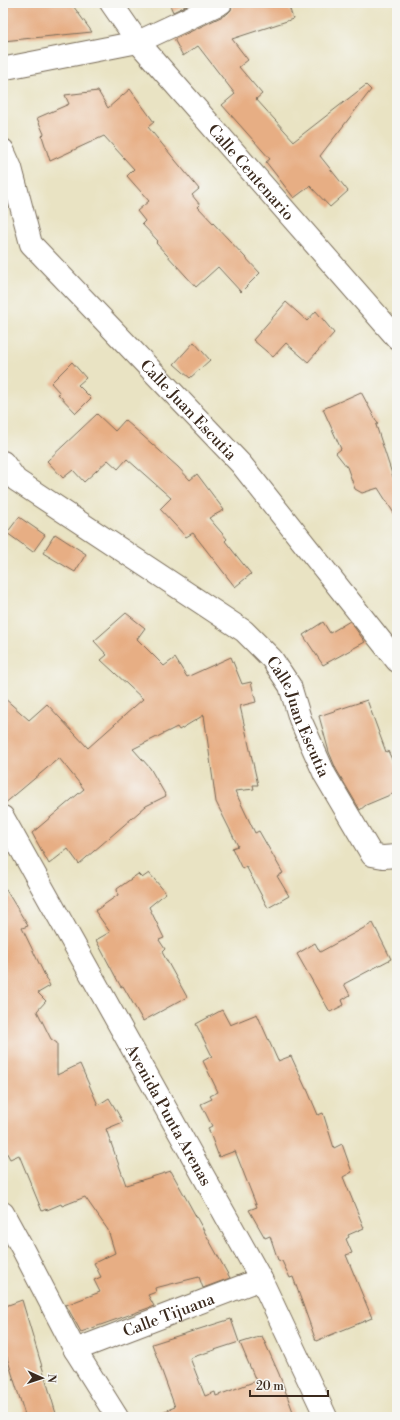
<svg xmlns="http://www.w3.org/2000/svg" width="400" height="1420" font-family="'Libre Bodoni',serif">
  <rect width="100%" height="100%" fill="#f6f6f2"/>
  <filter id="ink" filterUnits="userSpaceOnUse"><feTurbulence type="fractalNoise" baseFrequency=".025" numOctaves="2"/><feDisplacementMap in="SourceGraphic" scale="8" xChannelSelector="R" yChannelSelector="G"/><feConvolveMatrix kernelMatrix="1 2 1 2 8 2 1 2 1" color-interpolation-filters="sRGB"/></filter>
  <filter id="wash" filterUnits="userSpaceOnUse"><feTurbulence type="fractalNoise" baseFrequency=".012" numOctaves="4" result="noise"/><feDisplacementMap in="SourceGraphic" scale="16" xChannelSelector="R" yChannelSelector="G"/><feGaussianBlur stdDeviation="0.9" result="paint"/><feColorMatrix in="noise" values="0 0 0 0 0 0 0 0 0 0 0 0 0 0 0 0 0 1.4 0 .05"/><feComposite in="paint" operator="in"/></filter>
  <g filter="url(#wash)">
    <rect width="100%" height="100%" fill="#e9e3c3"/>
    <g id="blocks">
      <path fill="#e7ae84" d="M3,3H71L92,32L3,41Z
        M169,3H192L173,12Z
        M233,3H288L293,19L232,39L248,60L239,67L262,94L256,99L294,141L366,85L371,90L320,156L348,191L330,207L310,186L294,198L266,162L270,159L222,105L235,94L198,46L183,56L175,41V39L227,14L231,10Z
        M130,89L154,122L148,127L199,189L192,195L200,205L198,207L260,273L241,292L218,267L196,287L156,243L158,241L142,224L145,221L137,211L149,201L127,176L134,169L104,136L50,161L42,136L44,134L37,118L69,104L65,95L98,91L108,108Z
        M286,302L307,321L316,311L334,333L308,362L286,343L273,357L253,340Z
        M194,342L210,360L190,378L174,364Z
        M72,362L86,378L78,385L91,398L76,413L58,394L60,393L51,383Z
        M361,392L378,424L376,425L397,489V518L378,488L362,493L355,489L347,467L336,453L341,449L323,409Z
        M97,414L115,431L125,420L178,467L190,480L197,474L224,510L209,518L227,539L225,541L251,574L235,587L193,533L186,537L160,509L171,498L127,459L118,469L108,460L84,482L73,470L63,478L47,461Z
        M19,517L45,535L33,552L7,533Z
        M55,534L86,554L75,572L43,553Z
        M126,613L145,628L137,639L164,666L175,658L187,677L231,657L242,684L251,682L256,702L240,706L258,785H253L254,789L235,791L255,833L259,831L283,873L277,876L289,896L268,908L246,866L242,869L232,848L238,846L216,802L204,715L179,730L177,727L133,749L150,768L166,796L146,806L79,864L68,849L49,864L32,833L84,789L59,758L3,805V697L29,720L47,704L88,748L143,699L101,660L107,655L94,641Z
        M350,621L365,642L323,665L303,635L323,622L330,633Z
        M367,700L386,752L388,751L397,770V792L366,805L360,810L336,769L329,752L319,716Z
        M149,873L166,893L149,907L164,938L159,940L165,949L162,952L187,997L143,1021L123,986L121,987L96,940L110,932L95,911L118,895L117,889L138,874L142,878Z
        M3,885L28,926L22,928L50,986L38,993L46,1001L37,1011L51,1039L57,1043V1075L80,1064L98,1105L109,1098L123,1122L106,1129L126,1185L171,1171L230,1278L203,1288L199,1277L155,1288L156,1292L148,1295L154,1306L81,1332L66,1305L100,1292L94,1280L101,1277L94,1263L115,1253L108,1230L85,1197L62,1206L61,1204L47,1210L46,1209L42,1211L19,1155L10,1159L3,1146Z
        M373,923L391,959L344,984L350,995L342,1000L344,1005L330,1012L297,954L315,943L320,952Z
        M222,1010L230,1025L257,1014L278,1061L291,1056L306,1089H307L318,1115L323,1113L334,1148L342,1144L352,1172L343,1177L364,1228L348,1235L349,1237L346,1239L352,1253L346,1255L372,1318L316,1341L293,1277L290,1278L282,1261L278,1260L270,1236L265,1238L249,1210L257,1207L235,1151L219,1157L208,1128L212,1126L201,1104L212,1099L210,1096L218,1092L203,1061L212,1056L196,1024Z
        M22,1300L46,1380L57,1417H29L28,1414L25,1415L3,1345V1307Z
        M231,1319L239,1342L190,1358L205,1396L215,1392L216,1396L256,1381L240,1343L262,1336L279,1374L295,1417H155V1415L175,1407L152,1344Z"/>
    </g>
  </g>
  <g filter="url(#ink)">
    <use href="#blocks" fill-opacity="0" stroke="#786b58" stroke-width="1"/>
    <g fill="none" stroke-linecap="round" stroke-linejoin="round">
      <defs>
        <g id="minor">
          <path id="s1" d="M111,3L138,42L397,338"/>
          <path d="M3,70L6,68L138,42L221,3"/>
          <path id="s2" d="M3,150L11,168L31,244L241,464L397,661"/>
          <path id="s3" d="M3,462L16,480L244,631L272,659L290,686L300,719L325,775L372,855L383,857L397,856"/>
          <path id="s4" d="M3,817L261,1279L326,1417"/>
          <path d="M3,1213L21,1246L75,1350L117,1417"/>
          <path id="s5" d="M75,1350L261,1279"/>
        </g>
      </defs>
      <use href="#minor" stroke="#786b58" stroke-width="24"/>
      <use href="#minor" stroke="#fff" stroke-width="22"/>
    </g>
  </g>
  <g text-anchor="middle" stroke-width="3" stroke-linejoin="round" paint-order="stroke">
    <g font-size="16" fill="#3b2a1e" stroke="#f6f6f2">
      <text dy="6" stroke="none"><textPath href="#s1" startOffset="220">Calle Centenario</textPath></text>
      <text dy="6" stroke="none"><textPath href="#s2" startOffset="327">Calle Juan Escutia</textPath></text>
      <text dy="6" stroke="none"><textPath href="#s3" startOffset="399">Calle Juan Escutia</textPath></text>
      <text dy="6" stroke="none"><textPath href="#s4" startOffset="341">Avenida Punta Arenas</textPath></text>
      <text dy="6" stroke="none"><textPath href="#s5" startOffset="100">Calle Tijuana</textPath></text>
    </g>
  </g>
  <rect width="400" height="1420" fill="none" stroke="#f6f6f2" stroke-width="16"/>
  <g transform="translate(42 1378) rotate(93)" stroke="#f6f6f2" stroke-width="3" paint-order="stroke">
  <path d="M0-3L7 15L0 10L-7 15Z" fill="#3b2a1e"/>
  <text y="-6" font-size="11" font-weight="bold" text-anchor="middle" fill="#3b2a1e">N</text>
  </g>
  <path d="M250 1390v6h78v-6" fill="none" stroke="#3b2a1e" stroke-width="2"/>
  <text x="256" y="1390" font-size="12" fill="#3b2a1e" stroke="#f6f6f2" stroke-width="3" paint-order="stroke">20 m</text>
</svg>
